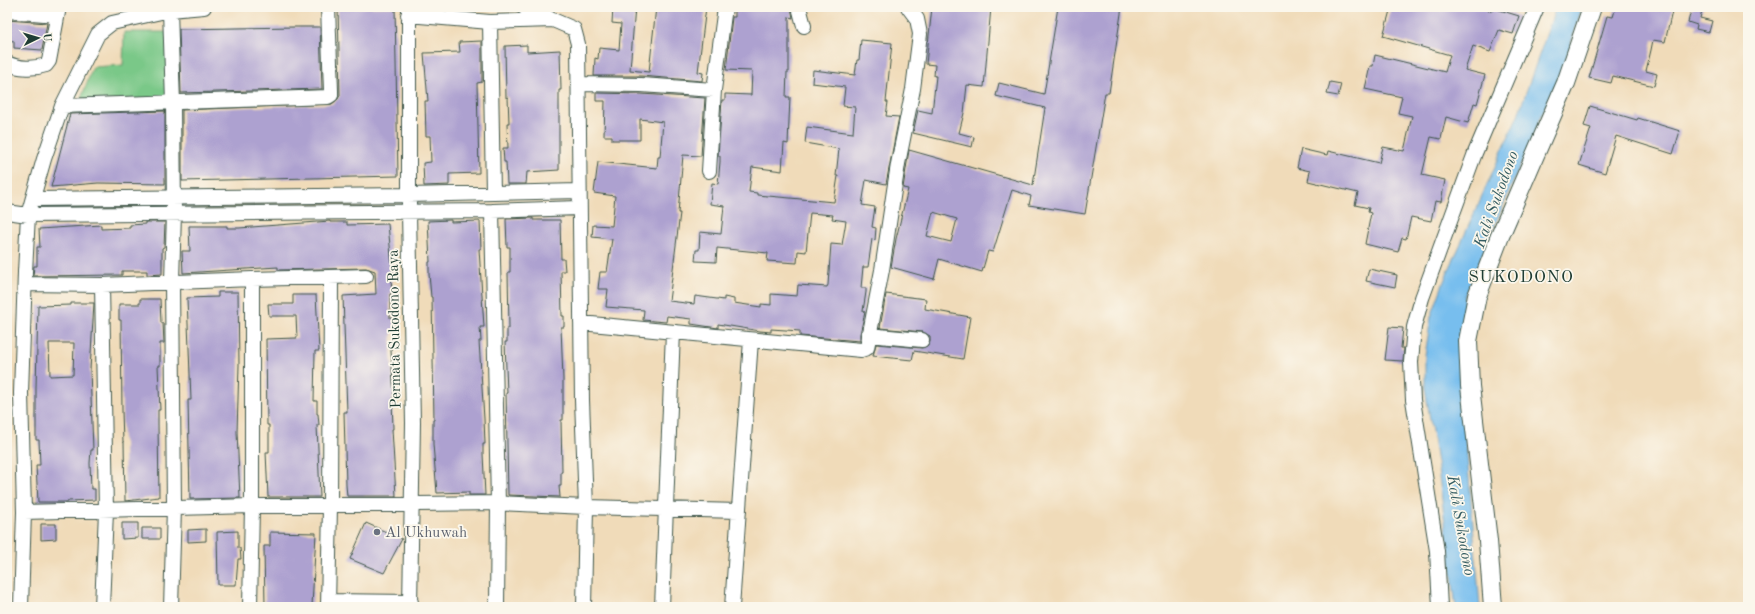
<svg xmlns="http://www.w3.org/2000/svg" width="1755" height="614" font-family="'Old Standard TT',serif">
  <rect width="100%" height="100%" fill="#fbf7ec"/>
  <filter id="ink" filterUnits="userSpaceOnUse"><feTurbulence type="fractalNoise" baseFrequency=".025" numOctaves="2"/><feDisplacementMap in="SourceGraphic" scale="8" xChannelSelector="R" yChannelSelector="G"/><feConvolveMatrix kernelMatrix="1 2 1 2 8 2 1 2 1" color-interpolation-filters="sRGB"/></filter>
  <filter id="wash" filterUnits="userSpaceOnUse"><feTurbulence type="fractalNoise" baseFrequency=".012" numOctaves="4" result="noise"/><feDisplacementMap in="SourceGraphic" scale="16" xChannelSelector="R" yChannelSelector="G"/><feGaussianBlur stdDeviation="0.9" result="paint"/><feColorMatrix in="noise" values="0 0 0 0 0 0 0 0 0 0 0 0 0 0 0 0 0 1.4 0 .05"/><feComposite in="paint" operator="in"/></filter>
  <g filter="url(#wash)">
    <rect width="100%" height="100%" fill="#f0dbb9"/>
    <path fill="#7ac888" stroke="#4c825e" d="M124,32H168V100L80,101L93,67L123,65Z"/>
    <path fill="#77beee" stroke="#4b7e91" d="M1556,7H1582L1567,56L1465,295L1460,372L1480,607H1456L1438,469L1425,388V355L1431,317L1444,281L1518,115Z"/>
    <g id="blocks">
      <path fill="#ada1d0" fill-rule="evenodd" d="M395,7L398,176L182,181V110L332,104L338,99L340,95L338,8Z
        M613,7H635L630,70L649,72L656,7H706L698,72L703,73L702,81L641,76H594L595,58L598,59L599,48L619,50L621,24L612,23Z
        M735,7H791L793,18L789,17V72H787L786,97H790L788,144L784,143L782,171L752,167L749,192L757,193V195L834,202L838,176H836L839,149L805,143L807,127L853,133L855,107L843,106L845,87L812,83L813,70L855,75L857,60H859L861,40L892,43L886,102H888L886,116L899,117L886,184L866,180L862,205L875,207L872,227L876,228L875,240L872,239L868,267H863L861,288H866V292L863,311L865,312L860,334V341L800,336V331L771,329V332L760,331L718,324V328L691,324V319L667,316L666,322L643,320L644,310L606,307L608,289H598L600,272H607L612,239L592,237L593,225L612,226L615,196L594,193L598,162L657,168L658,157H660L663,122L640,119V140H612V136H604L605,101H596V93L641,94L705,98L701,156L683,155L678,213H680L669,301L694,304L695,296L724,300V297L734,299V303L761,307V304L771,305V294L797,296L798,285L827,287L828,285L831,244L842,245L846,221L832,219L833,215L810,213L806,252L798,251L797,263L767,261L768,253L717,248L716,262L695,261L696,250H699L700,232L721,234L724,206L710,204L712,183L718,184L720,162V156H718L722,100H725V94L751,95L752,71L726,70L732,17H735Z
        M932,7H991L984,87L967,85L964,113L959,133L974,137L972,147L913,133L918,110L932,113L936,76H934L935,65L926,64Z
        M1058,7H1122L1109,93H1105L1085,214L1029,205L1031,196L1012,190L993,252L988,251L982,272L939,259L934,279L891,267L896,239L908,189L903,188L909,150L1033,185L1045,108L996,96L999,83L1044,94ZM933,212L957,219L951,242L927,236Z
        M1391,7H1426L1440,10L1441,7H1478L1492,11L1493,8L1519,16L1513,34L1499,30L1490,52L1473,46L1465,70L1485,75L1477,104L1474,103L1468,123L1446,117L1441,139L1431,137L1422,175L1445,180L1441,202L1435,201L1431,221L1411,217L1406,239L1402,238L1398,252L1365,244L1371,213L1368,212L1369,208L1355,205L1358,193L1308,181L1310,171L1297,168L1301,149L1327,155L1328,151L1379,163L1383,147L1404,151L1412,116L1398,113L1402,97L1365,89L1370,66H1373L1375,55L1445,72L1450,55L1383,36Z
        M1616,7H1673L1665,42L1653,40L1651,50L1646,71L1657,74L1654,86L1613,76L1611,83L1589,78L1607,16L1613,17Z
        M1692,7H1703L1700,18L1712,21L1709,32L1696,29L1697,25L1688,22Z
        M7,20L47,23L42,50L14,48V41L7,40Z
        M295,27H320L322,89L181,93L179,29Z
        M482,41V82L477,83L479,173L449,174V185L424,186L423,163L431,162L430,136H426L425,101H428L424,53L460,52L459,42Z
        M527,45V52L560,50L561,90H559V170L527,172L526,184H507L506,162H504L503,148H508L507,123H509L508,97L506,98L505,46Z
        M1330,82L1341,84L1338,96L1327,94Z
        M1590,106L1637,120L1638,118L1680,131L1673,154L1616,136L1605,173L1579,165L1591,128L1584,126Z
        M165,111V184L98,183L51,187L70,114Z
        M533,218V220H560L561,259H564L565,271H561L562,316H564V327H561L563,379V420H561L562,472H561V486H559L560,497L508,495L506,393H507L505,342H507V328H509L508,272H510V247H507L506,219Z
        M451,220V222L480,221L481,249H479L484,327H480L481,341H479L484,419L485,444H483V454L485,495H469V492L437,493L433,444V420H434L432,297H431L429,274V262H430L428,221Z
        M330,221V222H347V225L388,224L393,278H391L392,294H390V318H394L395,331H392L391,351L394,398H392L393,429H392L396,496H347L346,485L344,412H347L343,296L376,294L375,271L366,268L278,270V267L183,273L182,251H190L189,226H227V228H239Z
        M145,222H165L164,247L162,248V274L147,275V271H122V275L33,276L34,266H37V247H40L39,229L101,225V229L130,228V225L145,224Z
        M1369,269L1397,275L1395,287L1366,281Z
        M218,292H238L239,365L237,432L240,498L190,499L188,400H191L187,298L218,297Z
        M886,294L926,299L925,309L970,317L963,359L914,351L912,360L873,356L876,344L922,348L929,345L930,341V336L923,332L880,328Z
        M293,295H316L319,351H315L314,401H317V414H318L319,425H317L320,497H268L266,452H269V425H267L266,339L297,338L296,316H269L268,304H293Z
        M140,299H160L161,323H163L164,343H160V366H158L160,410H158V424L159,497L125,501L124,442H123L122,411L121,320H119V304H140Z
        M71,303H94L90,370L93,450H91L90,463L91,489H95V500L68,501V502H38L36,465H40L39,440H36V388L38,306L71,305ZM49,343H74L73,375L50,376Z
        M1389,327L1403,328L1401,348H1404L1403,361L1385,360Z
        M122,523H138V538L122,539Z
        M366,523L402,539L384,573L350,559Z
        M41,524H56V539L41,540Z
        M142,528H160V539H142Z
        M206,529V541L188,542V530Z
        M238,531V548H240L241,559H238L236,585H218L217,532Z
        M270,532L316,533L312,606L280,605V607H265L264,546H270Z"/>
    </g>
  </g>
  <g filter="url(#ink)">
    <use href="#blocks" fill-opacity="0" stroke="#3e5548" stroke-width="1"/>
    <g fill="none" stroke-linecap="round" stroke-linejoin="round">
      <defs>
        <path id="minor" d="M409,7V212L413,423L410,607
          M523,7L549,18
          M799,7L804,26
          M170,10L173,103L174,213L172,281L174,508L171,607
          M7,11L57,15
          M490,22L493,193
          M7,63C19,69 34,69 46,65L49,61L59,7
          M578,84L641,85L714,90
          M62,106L328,97L331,95V91L328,7
          M709,171L714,90L725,7
          M33,199L408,195L579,191
          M492,211L498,503L497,607
          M7,212L28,215L492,211L579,208
          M252,279L366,276
          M25,284L102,285L252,279V506L250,607
          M581,323L861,350L867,348L882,270L898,164L913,89L920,34L917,19L908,7
          M868,335L922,340
          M24,512L252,506L498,503L586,507L582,400L578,44L574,29L553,20L490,22L408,15
          M328,601L411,602
          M21,607L24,512L21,393L25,272L28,215L44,159L62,106L98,34L112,23L170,10L204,7
          M102,607L106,511L102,285
          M328,607L330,506L331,278
          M584,607L586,507L739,511
          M662,607L673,332
          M732,607L751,340
          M1440,607L1437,551L1413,400L1411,362L1414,327L1422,298L1475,153L1537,7"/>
        <path id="major" d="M1493,607L1488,541L1470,386L1468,341L1477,296L1500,236L1566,83L1592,7"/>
      </defs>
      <use href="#minor" stroke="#3e5548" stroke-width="16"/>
      <use href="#major" stroke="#3e5548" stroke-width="20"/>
      <use href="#minor" stroke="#fff" stroke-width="14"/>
      <use href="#major" stroke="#fff" stroke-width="18"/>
    </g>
  </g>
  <circle fill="#6b7280" stroke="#fbf7ec" stroke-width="1.5" cx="377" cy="532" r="4"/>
  <g text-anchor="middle" stroke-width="3.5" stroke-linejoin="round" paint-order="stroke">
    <g font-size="15" fill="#1f3d34" stroke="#fbf7ec">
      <text transform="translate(394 329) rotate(-91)" y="5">Permata Sukodono Raya</text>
    </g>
    <g font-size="15" fill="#5b616d" stroke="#fbf7ec" text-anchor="start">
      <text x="385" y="537">Al Ukhuwah</text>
    </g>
    <g font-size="16" font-style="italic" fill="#355d62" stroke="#fbf7ec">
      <text transform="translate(1495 199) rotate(-70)" y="6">Kali Sukodono</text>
      <text transform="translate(1462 525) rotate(80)" y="6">Kali Sukodono</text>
    </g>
    <g font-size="17" letter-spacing="1" fill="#1f3d34" stroke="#fbf7ec">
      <text x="1521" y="282">SUKODONO</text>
    </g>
  </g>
  <rect width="1755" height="614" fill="none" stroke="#fbf7ec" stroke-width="24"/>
  <g transform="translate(38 38) rotate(85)" stroke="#fbf7ec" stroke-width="3" paint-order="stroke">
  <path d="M0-3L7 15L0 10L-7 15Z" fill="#1f3d34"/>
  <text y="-6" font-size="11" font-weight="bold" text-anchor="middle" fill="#1f3d34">U</text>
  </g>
</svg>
